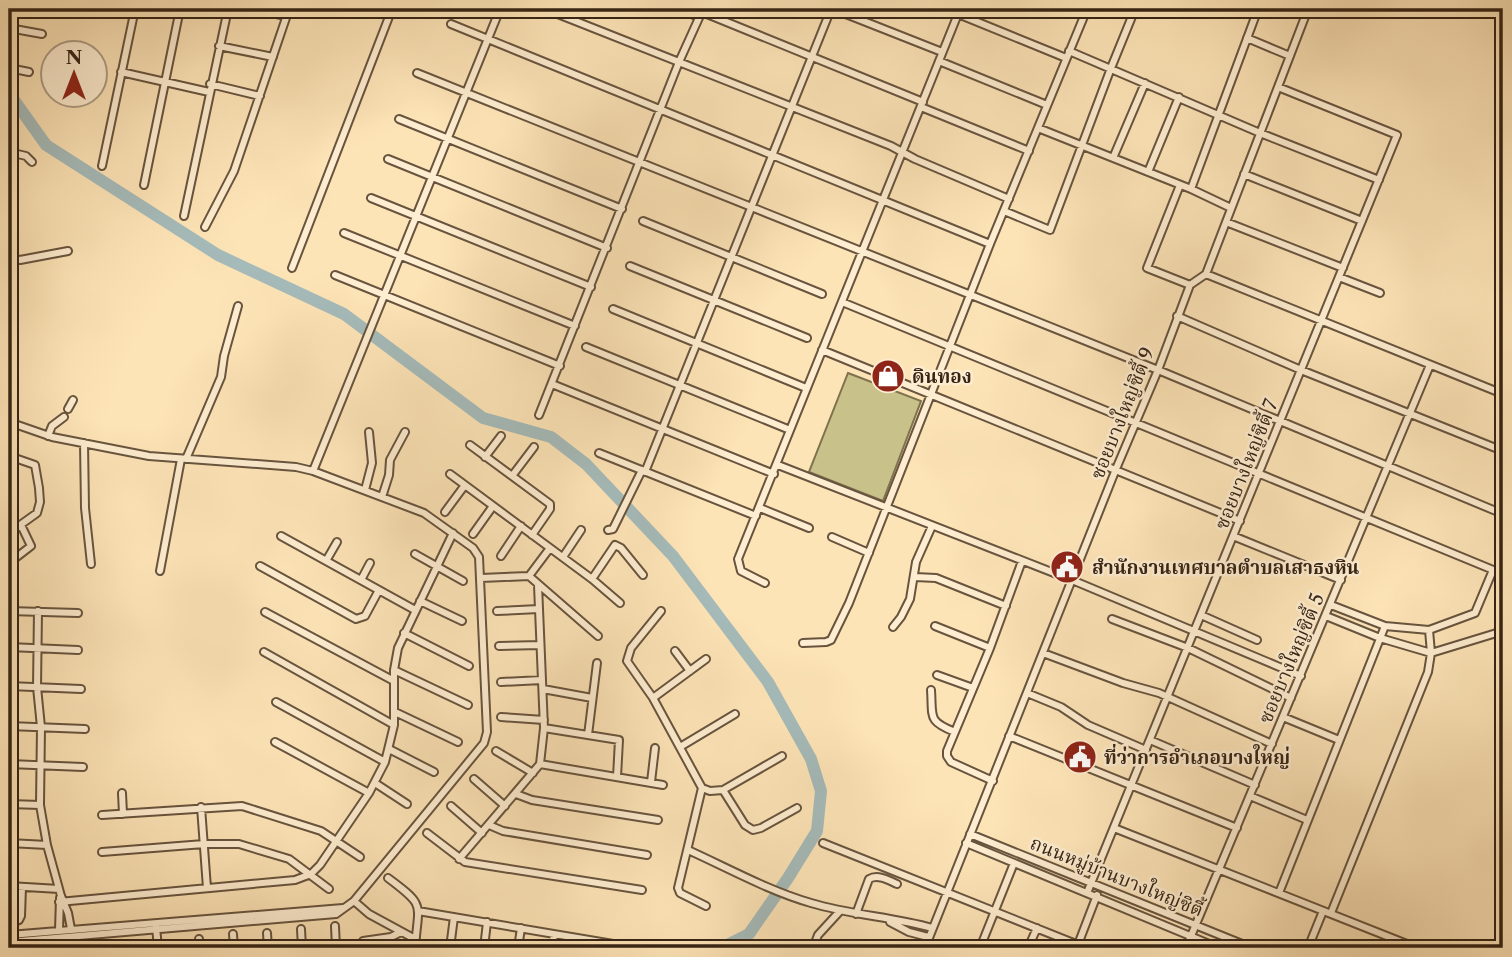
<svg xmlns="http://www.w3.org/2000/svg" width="1512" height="957" font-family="'Libre Caslon Text','Noto Serif Thai',serif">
  <rect width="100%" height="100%" fill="#fde4b7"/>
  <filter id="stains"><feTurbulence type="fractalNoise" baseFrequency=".00286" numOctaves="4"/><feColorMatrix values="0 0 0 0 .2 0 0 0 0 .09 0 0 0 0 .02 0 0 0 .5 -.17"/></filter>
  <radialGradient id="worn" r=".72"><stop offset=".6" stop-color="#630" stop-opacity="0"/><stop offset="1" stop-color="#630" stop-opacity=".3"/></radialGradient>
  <path fill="#c8c189" stroke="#7f724f" stroke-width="2" d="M848,373L921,401L883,501L809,472Z"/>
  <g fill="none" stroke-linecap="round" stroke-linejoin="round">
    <path stroke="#a5bbba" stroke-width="12" d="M9,93L46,145L218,255L344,314L483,418L551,437L586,464L673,556L768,682L811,759L821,791L817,831L788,878L749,934L721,948"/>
    <defs>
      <path id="street" d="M252,9L286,16
        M545,9L891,146L915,159L1009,199
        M679,9L699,17
        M833,9L942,52
        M1068,9L1084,16
        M702,12L923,102
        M958,14L1066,58
        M451,24L990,244
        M9,28L42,34
        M1247,38L1290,56
        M219,46L273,57
        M1069,51L1260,133L1379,180
        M939,61L1047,105
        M9,68L29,72
        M121,72L209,92
        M417,73L1158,370L1503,514
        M210,84L260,96
        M921,107L1029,151
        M399,119L622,209
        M1038,128L1191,189L1231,208
        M9,152L26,156L32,162
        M1113,158L1145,83
        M388,159L607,248
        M102,166L135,9
        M1148,172L1179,97
        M1244,174L1362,221
        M144,185L180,9
        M1180,185L1147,268L1190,285
        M1191,189L1258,9
        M371,198L591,287
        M1004,211L1050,230L1111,68L1133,14
        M184,216L228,9
        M643,221L822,294
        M1226,222L1343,268
        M205,227L234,171L289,9
        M344,233L575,326
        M9,258L20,260L68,251
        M630,266L807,338
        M292,268L392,9
        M1206,274L1503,394
        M335,275L560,366
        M1339,277L1380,293
        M842,302L1503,574
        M613,309L806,388
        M1177,316L1301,370L1503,451
        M586,347L790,430
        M822,350L1240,521
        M552,384L774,474
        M68,409L73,400
        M539,415L679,62L703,9
        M9,422L52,437L149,456L296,467L313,471L424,513L473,548L479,557L487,732L484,743L354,901L336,914L9,942
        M48,436L52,426L64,417
        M84,443L85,508L91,564
        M470,445L550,504V509L532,535
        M599,453L756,516
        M9,456L35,465L39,488L40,502L37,513L9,533
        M485,457L501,436
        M186,459L221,377L224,356L238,306
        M778,465L1072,580L1301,676
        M313,471L500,9
        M645,472L831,9
        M450,474L592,579L620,603
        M512,476L534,447
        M365,490L372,463L369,432
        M382,497L389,475L390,460L405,432
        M760,508L809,528
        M445,512L465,485
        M608,530L613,529L642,470
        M473,534L493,506
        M281,536L415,610
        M1233,536L1341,580
        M832,537L869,553
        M415,554L463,581
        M501,556L521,526
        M563,557L581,530
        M326,561L337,542
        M9,563L31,546L21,525
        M260,566L356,619L365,616L379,590
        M160,571L181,459
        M529,576L598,636
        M915,577L936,578L1006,606
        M481,578L529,576L550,548
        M592,579L615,545L621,548L643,575
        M361,580L370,563
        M765,583L741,571L738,559L960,9
        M420,601L462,621
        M1331,605L1385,626L1429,630L1475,613L1493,570
        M9,611L78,613
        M38,611L37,687L41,727L40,805L47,845L61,896L68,913L71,929
        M497,611L539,609
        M661,611L631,648L627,661L653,698L702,788L678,888L680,893L706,906
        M265,612L394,681
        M1201,615L1257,640
        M1326,616L1380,638L1431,653L1503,631
        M1112,619L1188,648L1291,698
        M935,626L990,648
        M893,627L901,617L910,599L916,562L932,526
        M404,633L469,666
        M803,643L826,642L831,640L849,603L990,244L1087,9
        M499,646L540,645
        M9,647L78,650
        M675,651L690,671
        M264,652L394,725
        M1043,653L1123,683L1159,693L1272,744
        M394,670L468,705
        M937,675L973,688
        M501,682L542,680
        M9,686L81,689
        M543,689L592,698
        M931,690C933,717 927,721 955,732
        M1027,693L1061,707L1088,725L1146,750
        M653,698L706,659
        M276,702L385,762
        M395,712L458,742
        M501,717L544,720
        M1283,717L1339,740
        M9,726L85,729
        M544,728L619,740L617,777
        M588,735L597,663
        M1009,736L1237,828
        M1150,740L1255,785
        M275,742L369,793
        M680,747L735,714
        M389,749L434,772
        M496,751L533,773
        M9,764L83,767
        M540,764L663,785
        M474,779L505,806
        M993,781L951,762L947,756V751L990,648L1022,561
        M651,782L655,748
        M375,783L407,804
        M702,788L710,791L723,790L782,756
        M723,790L745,825L753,830L761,828L797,808
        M122,793L123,814
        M516,794L532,800L658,820
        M1250,796L1307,820
        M9,804L40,805
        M451,806L482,833
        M201,807L207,888
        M102,815L242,806L321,831L360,857
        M489,825L503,831L647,855
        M1114,828L1417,948
        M427,833L465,862L642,890
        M970,834L1252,948
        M9,843L47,845
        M823,843L1086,948
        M966,843L1219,948
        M688,850C728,868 769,891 811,903C851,915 893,917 932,928
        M102,852L204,844H239L289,859L329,889
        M459,859L540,764L544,728L538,585
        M388,878C427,907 418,903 415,948
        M9,886L59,889
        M1087,893L1397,135L1278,87
        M1279,893L1385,626
        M354,901L369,914L415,939
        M59,902L295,880L311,874L320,865L369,793L385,762L394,725V670L398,648L453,533
        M418,911L637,948
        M1331,913L1428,672L1431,653L1429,630
        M856,914L869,879C878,874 888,880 897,884
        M890,922L909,932L928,937
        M9,924L19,920L21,916L22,887
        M335,926L336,948
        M156,927L158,948
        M301,929L302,948
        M59,930L60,898
        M267,933L268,948
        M233,934L234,948
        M9,935L343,908
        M199,939L200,948
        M363,941L391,937L401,932
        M114,946L115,948
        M1077,947L1097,895
        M450,948L454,917
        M484,948L487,922
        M518,948L521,928
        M552,948L554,934
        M813,948L818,935L840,911
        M925,948L1116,469L1158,370L1190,285L1206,274L1308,9
        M980,948L1014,863
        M1028,948L1037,928
        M1186,948L1430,365
        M1308,948L1323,911"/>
    </defs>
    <use href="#street" stroke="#68543e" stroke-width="10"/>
    <use href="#street" stroke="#feedd0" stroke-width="6"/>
  </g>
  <defs>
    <symbol id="shop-disc" viewBox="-11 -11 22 22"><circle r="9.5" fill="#8f2418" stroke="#feedd0"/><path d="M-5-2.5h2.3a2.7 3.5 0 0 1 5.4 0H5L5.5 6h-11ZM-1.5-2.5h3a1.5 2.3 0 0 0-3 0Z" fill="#fff"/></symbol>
    <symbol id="civic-disc" viewBox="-11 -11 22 22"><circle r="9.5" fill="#8f2418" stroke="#feedd0"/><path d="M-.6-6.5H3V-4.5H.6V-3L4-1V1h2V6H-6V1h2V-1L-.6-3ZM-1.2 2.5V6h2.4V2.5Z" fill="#fff"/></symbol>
  </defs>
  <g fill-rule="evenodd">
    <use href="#shop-disc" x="869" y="357" width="38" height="38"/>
    <use href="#civic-disc" x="1048" y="548" width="38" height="38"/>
    <use href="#civic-disc" x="1061" y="738" width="38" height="38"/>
  </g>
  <g text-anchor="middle" stroke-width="5" stroke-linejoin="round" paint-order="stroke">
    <g font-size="19" font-weight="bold" fill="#362415" stroke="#feedd0" text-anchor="start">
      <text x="912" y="383">ดินทอง</text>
      <text x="1092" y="574">สำนักงานเทศบาลตำบลเสาธงหิน</text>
      <text x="1104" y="764">ที่ว่าการอำเภอบางใหญ่</text>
    </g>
    <g font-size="19" fill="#362415" stroke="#feedd0">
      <text transform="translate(1122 413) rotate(-68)" y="7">ซอยบางใหญ่ซิตี้ 9</text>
      <text transform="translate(1246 464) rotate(-68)" y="7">ซอยบางใหญ่ซิตี้ 7</text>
      <text transform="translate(1291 658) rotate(-67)" y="7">ซอยบางใหญ่ซิตี้ 5</text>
      <text transform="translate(1117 876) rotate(22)" y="7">ถนนหมู่บ้านบางใหญ่ซิตี้</text>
    </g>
  </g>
  <rect width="1512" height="957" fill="none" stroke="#fde4b7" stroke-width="35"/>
  <rect x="10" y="10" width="1491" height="936" fill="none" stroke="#362415" stroke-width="3.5"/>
  <rect x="18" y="18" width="1477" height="922" fill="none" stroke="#362415" stroke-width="2"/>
  <g transform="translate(74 74)"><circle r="33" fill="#feedd0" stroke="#ae9d85" stroke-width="2"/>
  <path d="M0-5L12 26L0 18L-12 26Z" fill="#8f2418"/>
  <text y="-10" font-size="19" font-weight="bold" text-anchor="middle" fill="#362415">N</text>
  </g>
  <rect width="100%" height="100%" filter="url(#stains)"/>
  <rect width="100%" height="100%" fill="url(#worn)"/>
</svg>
